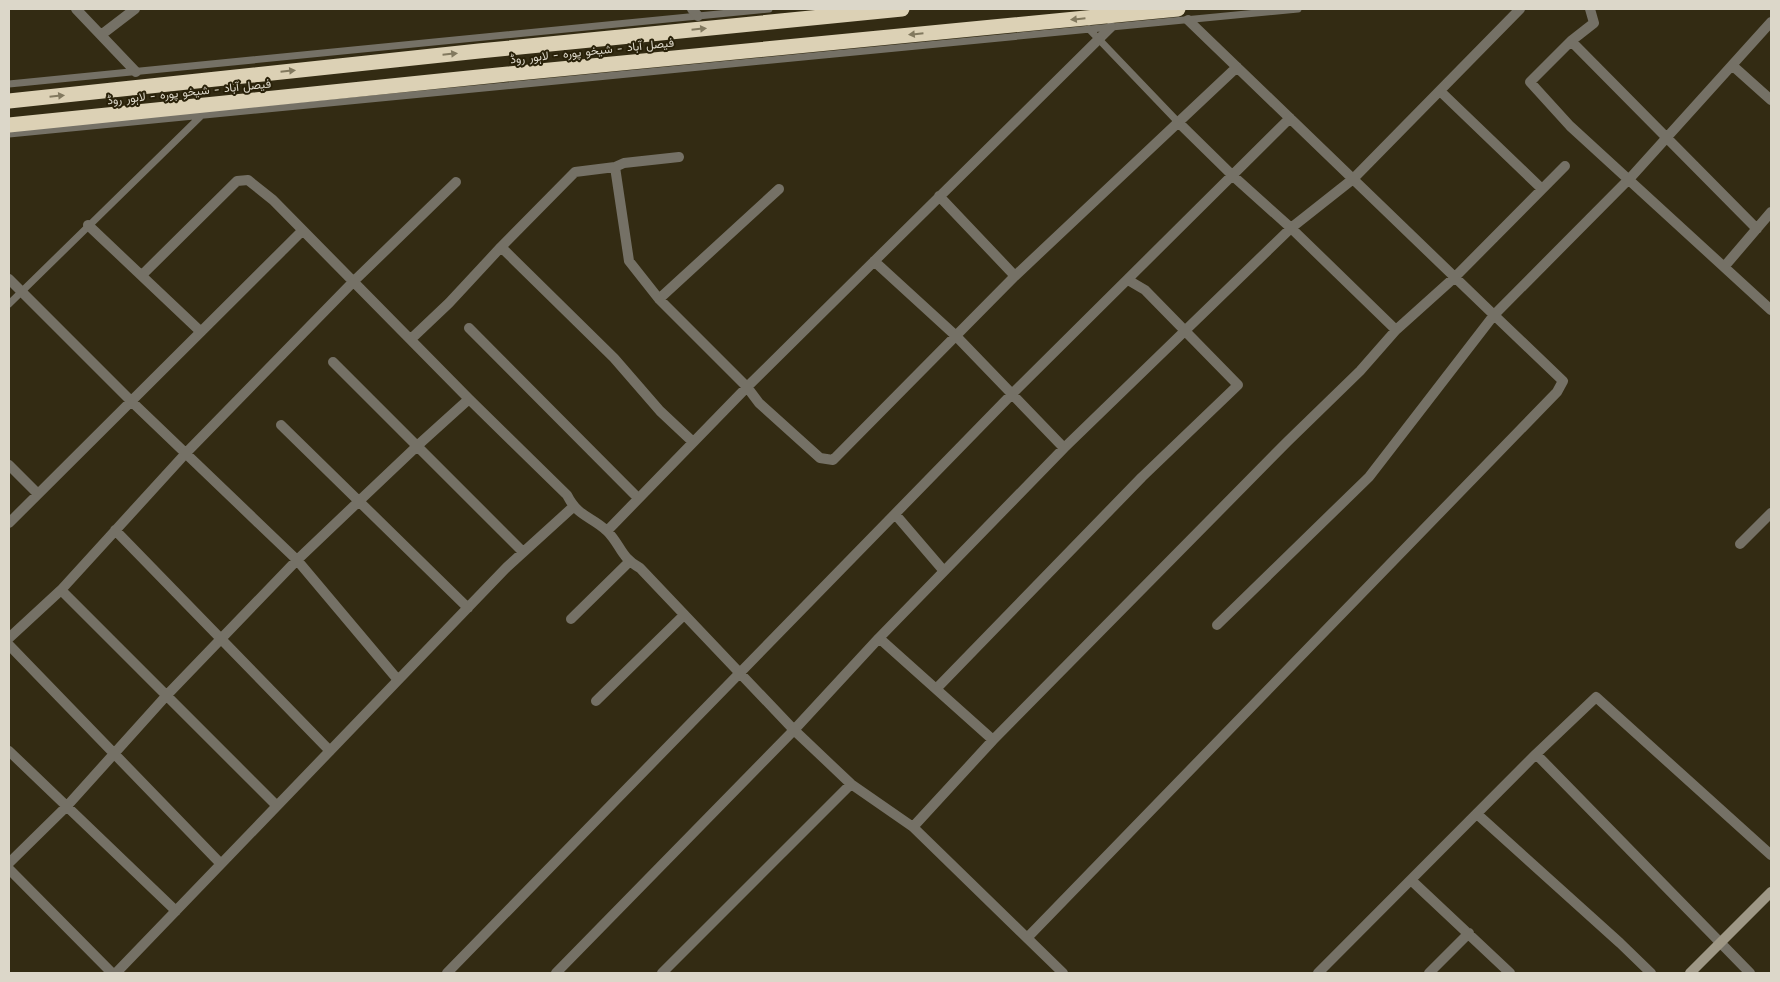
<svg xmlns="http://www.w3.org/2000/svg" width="1780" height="982" font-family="'Work Sans',Vazirmatn,sans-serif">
  <rect width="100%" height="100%" fill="#332b13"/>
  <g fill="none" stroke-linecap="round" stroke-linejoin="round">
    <path stroke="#757166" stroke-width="7" d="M1089,29L1178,122
      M9,84L769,9
      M9,134L1298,9
      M9,304L202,115"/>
    <path stroke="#757166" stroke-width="10" d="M76,9L136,72
      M692,9L698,16
      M1590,9L1594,23L1571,41L1757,229
      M1188,20L1494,315L1632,176L1771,22
      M101,35L135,9
      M1571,41L1530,82L1570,126L1771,310
      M1733,66L1771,100
      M1440,91L1542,189
      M1178,122L1232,175L1291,228L1396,330
      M615,167L629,261L659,299L747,387L759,403L820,458L833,460L1015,276L1237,67
      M939,196L1015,276
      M88,225L200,331
      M501,247L614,358L660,411L693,442
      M874,261L956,336L1064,448
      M1724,267L1771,212
      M142,275L237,181L248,180L273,200L469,399L567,495C578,517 591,516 607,531C621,545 620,557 640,568L794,730L851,784L913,827L1063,973
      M9,279L130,400L297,560L417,446L469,399
      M659,299L779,189
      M469,328L638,498
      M411,339L449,303L501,247L575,172L615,167L624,163L679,157
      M333,362L523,552
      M281,425L468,608
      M9,465L38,494
      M895,514L943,570
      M9,523L302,231
      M115,530L330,751
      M607,531L747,387L1111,27
      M1740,544L1771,513
      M61,590L277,806
      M571,619L629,562
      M9,638L61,590L186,453L353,282L456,182
      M879,638L993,740
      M9,645L221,864
      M937,688L1142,477L1238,385L1145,290L1128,280
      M596,701L684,615
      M9,751L176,911
      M1536,754L1750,973
      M1477,814L1620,943L1651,973
      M913,827L993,740L1287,442L1360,371L1396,330L1455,277L1565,166
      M9,863L67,806L166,696L297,560L398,680
      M9,869L112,973
      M1411,880L1510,973
      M1027,938L1557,392L1563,381L1494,315L1369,477L1217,625
      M116,973L507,567L573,507
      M447,973L1012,394L1290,118
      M556,973L794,730L879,638L1064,448L1291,228L1353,179L1520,9
      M662,973L851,784
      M1318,973L1536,754L1596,697L1771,855
      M1429,973L1469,933"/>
    <path stroke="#9f9886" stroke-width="10" d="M1690,973L1771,892"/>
    <path stroke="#dcd1b5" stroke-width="15" d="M9,101L479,51L902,9
      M9,125L498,75L1178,9"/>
  </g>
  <defs><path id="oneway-solid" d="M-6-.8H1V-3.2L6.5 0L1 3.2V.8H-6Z" transform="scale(1.25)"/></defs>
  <g fill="#82795f">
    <use href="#oneway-solid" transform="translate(1078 19) rotate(174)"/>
    <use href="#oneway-solid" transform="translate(699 29) rotate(-6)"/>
    <use href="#oneway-solid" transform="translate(916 34) rotate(174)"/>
    <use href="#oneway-solid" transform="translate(450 54) rotate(-6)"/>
    <use href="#oneway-solid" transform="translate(288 71) rotate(-6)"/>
    <use href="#oneway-solid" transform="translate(57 96) rotate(-6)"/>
  </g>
  <g text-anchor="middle" stroke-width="4" stroke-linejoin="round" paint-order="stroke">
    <g font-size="12" fill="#dcd7c9" stroke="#292109">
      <text transform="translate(592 51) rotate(-6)" y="4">فیصل آباد - شیخو پورہ - لاہور روڈ</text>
      <text transform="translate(189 92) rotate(-6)" y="4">فیصل آباد - شیخو پورہ - لاہور روڈ</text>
    </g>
  </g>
  <rect width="1780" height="982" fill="none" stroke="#dcd7c9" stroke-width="20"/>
</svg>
